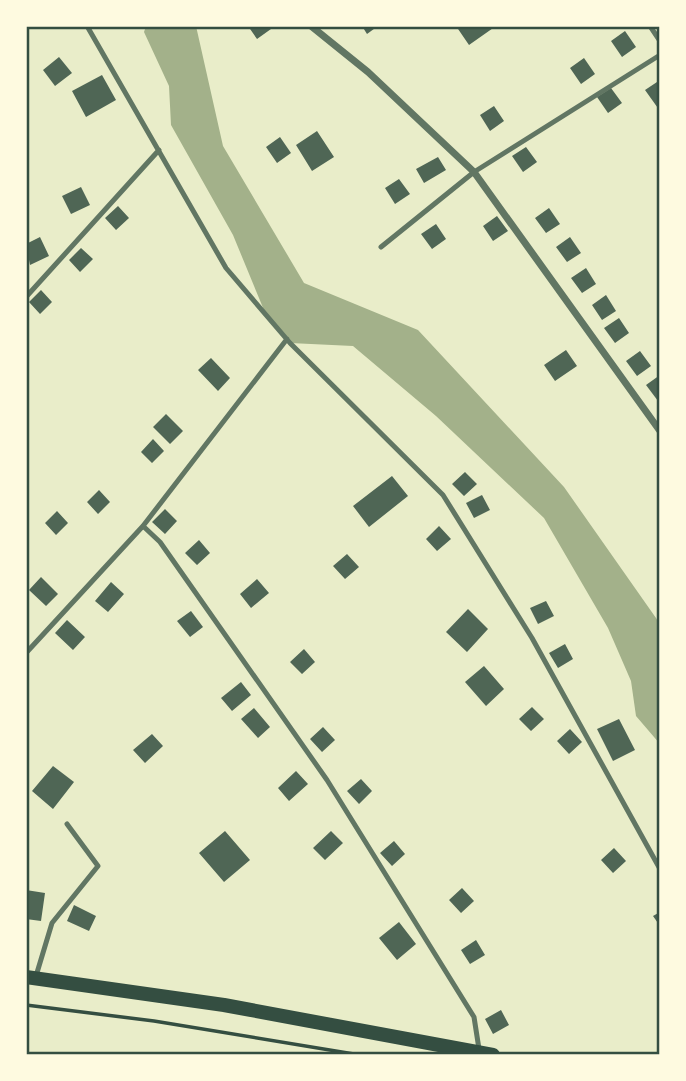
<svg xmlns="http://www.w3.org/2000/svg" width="686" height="1081" font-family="'Sofia Sans Condensed',sans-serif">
  <rect width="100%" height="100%" fill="#e9edc9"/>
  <path fill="#a3b18a" d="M146,26H196L223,146L304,283L418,330L564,487L656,618L660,625V744L636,716L631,681L608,628L544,518L436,416L353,346L290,343L266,315L233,235L171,125L169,86L144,32Z"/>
  <path fill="#4f6655" d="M248,26H269L271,29L257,39Z
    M362,26H378L367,34Z
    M456,26H496L469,45Z
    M625,31L636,47L622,57L611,41Z
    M59,57L72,73L55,86L43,70Z
    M584,58L595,74L581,84L570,68Z
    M102,75L116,100L86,117L72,91Z
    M660,80V111L645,90Z
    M611,88L622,103L608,113L597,97Z
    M494,106L504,121L490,131L480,115Z
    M317,131L334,157L312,171L296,145Z
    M280,137L291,153L277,163L266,147Z
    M526,147L537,162L523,172L512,156Z
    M438,157L446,170L424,183L416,169Z
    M399,179L410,194L395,204L385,188Z
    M81,187L90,205L71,214L62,196Z
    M118,206L129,218L116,230L105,218Z
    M549,208L560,224L546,233L535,218Z
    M497,216L508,231L493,241L483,226Z
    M436,224L446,239L432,249L421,234Z
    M40,237L49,256L30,265L26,244Z
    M570,237L581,253L567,262L556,247Z
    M81,248L93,259L80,272L69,260Z
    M586,268L596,284L582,293L571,278Z
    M41,290L52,302L40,314L29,302Z
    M606,295L616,311L602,320L592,305Z
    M619,318L629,333L615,343L604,328Z
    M566,350L577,366L555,381L544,365Z
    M640,351L651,366L637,376L626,361Z
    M211,358L230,378L218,391L198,370Z
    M660,375V399L658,401L646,385Z
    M166,414L183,431L170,444L153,427Z
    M153,439L164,451L152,463L141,452Z
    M465,472L477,484L464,496L452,484Z
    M392,476L408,496L369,527L353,506Z
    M99,490L110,502L98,514L87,502Z
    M482,495L490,510L474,518L466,503Z
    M165,509L177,521L165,534L152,522Z
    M57,511L68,523L56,535L45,523Z
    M439,526L451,539L437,551L426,539Z
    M199,540L210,553L197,565L185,553Z
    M347,554L359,567L345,579L333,566Z
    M41,577L58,594L46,606L29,590Z
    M257,579L269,593L251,608L240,594Z
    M111,582L124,594L108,612L95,601Z
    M546,601L554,616L538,624L530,608Z
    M468,609L488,629L467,652L446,632Z
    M191,611L203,627L190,637L177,621Z
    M67,620L85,637L73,650L55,633Z
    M565,644L573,659L558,668L549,653Z
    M304,649L315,662L302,674L290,662Z
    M484,666L504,689L486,706L465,682Z
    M241,682L251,695L232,711L221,698Z
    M532,707L544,719L531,731L519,719Z
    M254,708L270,727L258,738L241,719Z
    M619,719L635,750L613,761L597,729Z
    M323,727L335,740L322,752L310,739Z
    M570,729L582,742L569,754L557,741Z
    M152,734L163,746L145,763L133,750Z
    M53,766L74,782L53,809L32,791Z
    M296,771L308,784L289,801L278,788Z
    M361,779L372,791L359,804L347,791Z
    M225,831L250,860L224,882L199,853Z
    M331,831L343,843L325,860L313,848Z
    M394,841L405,854L392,866L380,853Z
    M614,848L626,861L613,873L601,860Z
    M462,888L474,901L461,913L449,900Z
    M26,890L45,893L41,921L26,919Z
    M74,905L96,916L89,931L67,921Z
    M660,912V926L653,916Z
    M399,922L416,944L397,960L379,938Z
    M476,940L485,955L470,964L461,950Z
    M501,1010L509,1025L493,1034L485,1019Z"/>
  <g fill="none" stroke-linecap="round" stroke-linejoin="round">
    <path stroke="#344e41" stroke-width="3.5" d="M26,1005L154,1021L360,1055"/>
    <path stroke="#617663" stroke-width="5" d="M87,26L226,268L290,343L443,495L532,638L660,869
      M650,26L660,41
      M381,247L474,172L660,55
      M26,297L159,150
      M143,526L160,542L327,780L474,1017L479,1049
      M26,653L143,526L287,339
      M36,976L52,923L98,866L67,824"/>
    <path stroke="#617663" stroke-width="7" d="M311,26L368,72L474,172L660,431"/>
    <path stroke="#344e41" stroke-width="14" d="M26,977L224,1005L493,1055"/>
  </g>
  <rect width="686" height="1081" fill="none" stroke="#fefae0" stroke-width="56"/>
  <rect x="28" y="28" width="630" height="1025" fill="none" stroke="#344e41" stroke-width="2.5"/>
</svg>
